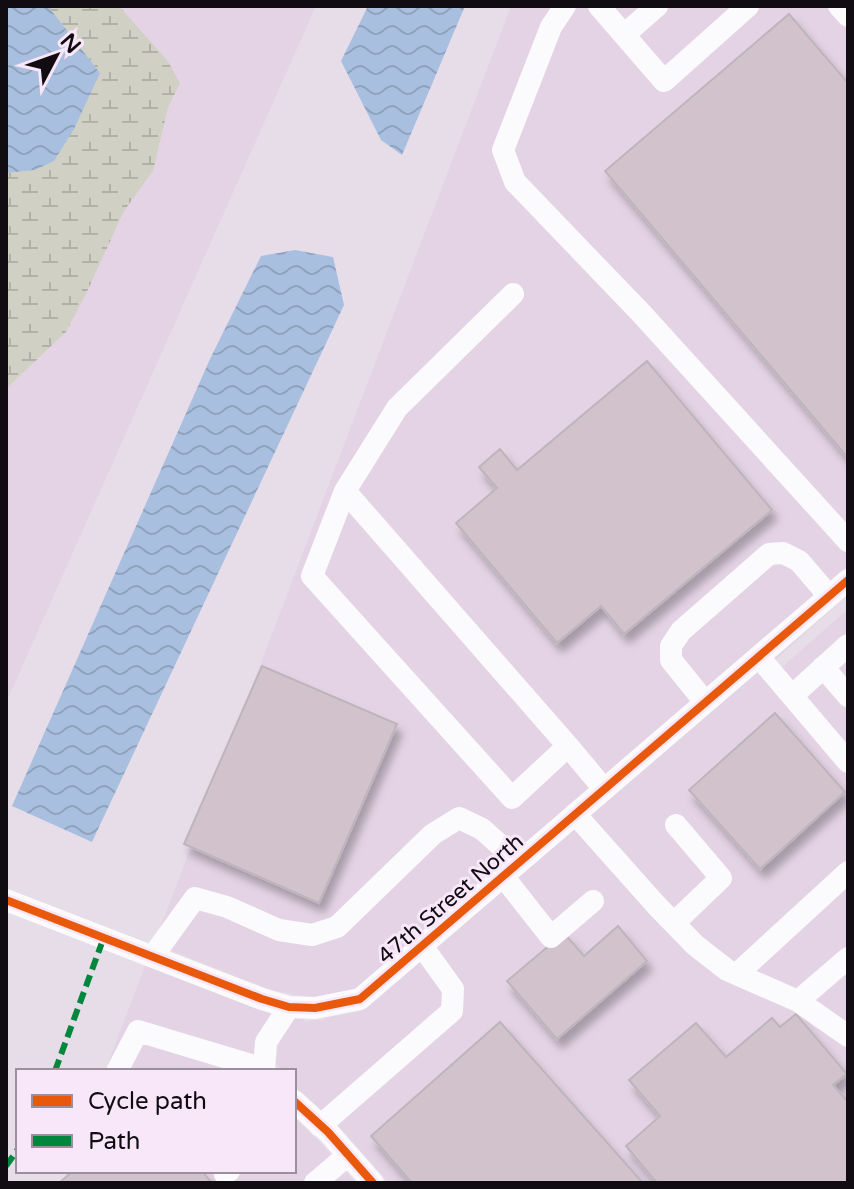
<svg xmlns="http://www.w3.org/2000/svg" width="854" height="1189" font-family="'Varela Round',sans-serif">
  <defs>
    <pattern id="wetland-marsh" width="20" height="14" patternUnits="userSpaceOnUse" patternTransform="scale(2)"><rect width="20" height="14" fill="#d0d0c4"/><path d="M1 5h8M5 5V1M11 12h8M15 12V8" fill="none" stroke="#b2b1a7"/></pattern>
    <pattern id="water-waves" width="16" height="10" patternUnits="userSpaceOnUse" patternTransform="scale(2)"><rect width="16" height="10" fill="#a8bfdf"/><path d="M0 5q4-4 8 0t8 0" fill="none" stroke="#90a3be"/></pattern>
    <filter id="shadow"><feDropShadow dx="5" dy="9" stdDeviation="4" flood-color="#0004"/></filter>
  </defs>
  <rect width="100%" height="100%" fill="#e7dde8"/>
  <path fill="#e4d3e5" d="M119,6H316L6,703V389L66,332L86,294L124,211L153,171L168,108L176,94L167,60Z
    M511,6H848V566L355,989L315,997L293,995L286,992L284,993L266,988L154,944Z
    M848,595L775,660L848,762V1183H389L337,1124L294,1085V1071H281L276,1064L278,1045L294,1019H304L305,1022L314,1020H324L325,1018L361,1011L367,1007Z
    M848,609V746L781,668Z
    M145,966L271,1014L255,1042L252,1071H105Z
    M294,1117L319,1141L356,1183H63L67,1171H294Z"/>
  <path fill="url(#wetland-marsh)" d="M48,6H119L167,60L180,83L168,108L153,171L124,211L86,294L66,332L6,389V173L35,170L100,73Z"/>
  <path fill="url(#water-waves)" d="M6,6H48L100,73L74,129L54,161L35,170L6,173Z
    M368,6H465L402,155L381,140L341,61Z
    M295,250L333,257L344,305L92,842L12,806L210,359L261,256Z"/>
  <path fill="#d1c2cb" stroke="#beb5bc" stroke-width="2" filter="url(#shadow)" d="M789,14L848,83V458L605,171Z
    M647,361L772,510L624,634L601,606L557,643L456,523L497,488L479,467L500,449L517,470Z
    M262,666L397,724L319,903L184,844Z
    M775,713L845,792L760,869L689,790Z
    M618,926L647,961L557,1039L507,981L564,933L584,956Z
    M796,1014L847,1074L833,1085L848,1102V1183H657L626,1146L660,1116L629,1080L696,1023L726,1057L772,1018L780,1027Z
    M500,1022L643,1183H412L371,1136Z
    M73,1171H202L212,1183H59Z"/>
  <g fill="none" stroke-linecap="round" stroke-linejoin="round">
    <path stroke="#fbfafc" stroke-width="22" d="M565,6L551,27L503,150L515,182L641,313L848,541
      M599,6L664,81L748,6
      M839,6L848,16
      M624,35L657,6
      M345,491L397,408L513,294
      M759,657L848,762
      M823,667L848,696
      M792,696L848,645
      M705,702L671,660V646L681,631L769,554L783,553L799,561L829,596
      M568,746L512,798L312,576L345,491L568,746L604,789
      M575,814L657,906L695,945L727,970L798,1001L848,1036
      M503,876L551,937L593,901
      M6,900L262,999L289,1007L315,1008L360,999L848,580
      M674,923L721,878L676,825
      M153,956L195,898L227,907L279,930L312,935L337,927L433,834L459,818L482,829L519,862
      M737,974L848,872
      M798,1001L848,958
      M117,1071L138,1031L264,1069
      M265,1071L264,1069L266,1042L289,1007
      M294,1101L328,1132L373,1183
      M320,1126L452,1011L453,989L422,946
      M225,1174L229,1171
      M315,1183L348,1155"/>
    <path stroke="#00873e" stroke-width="6" stroke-dasharray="12 6" stroke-linecap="butt" d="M55,1071L104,937
      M6,1166L18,1149"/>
    <defs>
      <path id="cycleway" d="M6,900L262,999L289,1007L315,1008L360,999L848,580
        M294,1101L328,1132L373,1183"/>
    </defs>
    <use href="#cycleway" stroke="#f8e6f9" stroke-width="13"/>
    <use href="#cycleway" stroke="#e8590c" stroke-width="8"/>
  </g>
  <g text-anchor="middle" stroke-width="6" stroke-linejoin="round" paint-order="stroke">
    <g font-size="22" fill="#110c12" stroke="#f8e6f9">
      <text transform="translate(450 898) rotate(-41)" y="8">47th Street North</text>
    </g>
  </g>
  <rect width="854" height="1189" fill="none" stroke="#110c12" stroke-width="16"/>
  <rect x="16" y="1069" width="280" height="104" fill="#f8e6f9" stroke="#9c8f9d" stroke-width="2"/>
  <rect x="32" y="1095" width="40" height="12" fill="#e8590c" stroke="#9c8f9d" stroke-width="2"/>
  <text x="88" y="1109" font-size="24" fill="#110c12">Cycle path</text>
  <rect x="32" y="1135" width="40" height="12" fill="#00873e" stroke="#9c8f9d" stroke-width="2"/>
  <text x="88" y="1149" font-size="24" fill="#110c12">Path</text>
  <g transform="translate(56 56) rotate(49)" stroke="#f8e6f9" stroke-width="6" paint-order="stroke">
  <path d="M0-6L14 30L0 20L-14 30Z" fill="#110c12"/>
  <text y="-12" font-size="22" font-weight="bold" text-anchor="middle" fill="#110c12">N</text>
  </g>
</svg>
